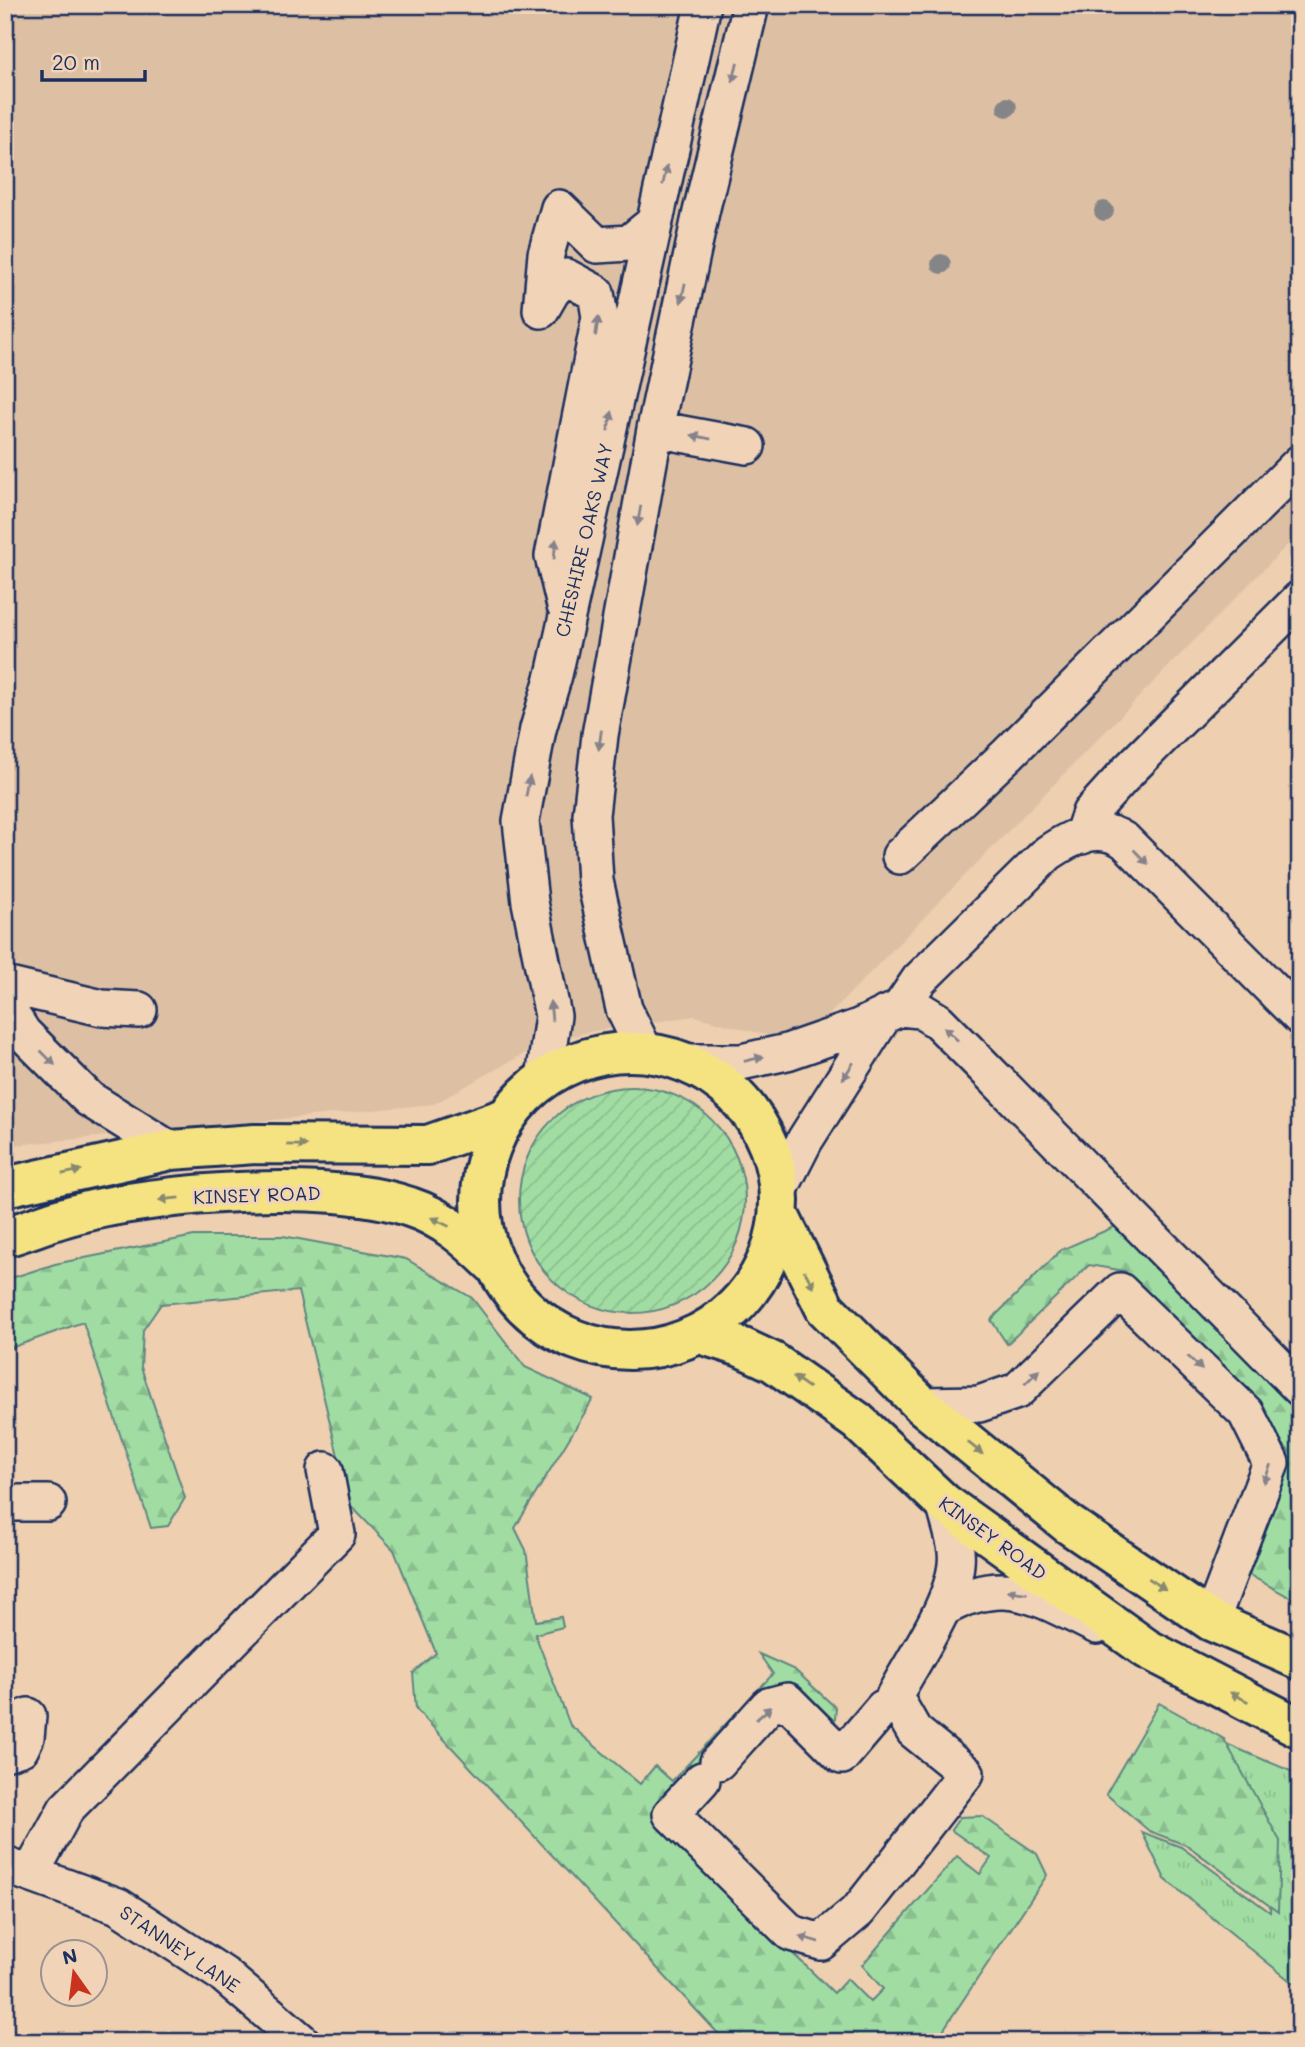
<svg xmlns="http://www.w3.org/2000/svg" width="1305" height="2047" font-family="Mali,sans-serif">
  <defs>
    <pattern id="grass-tufts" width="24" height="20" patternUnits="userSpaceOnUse" patternTransform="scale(1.75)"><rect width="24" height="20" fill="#a1dda3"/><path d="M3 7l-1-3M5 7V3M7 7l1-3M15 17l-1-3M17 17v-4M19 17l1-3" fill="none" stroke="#8abe8f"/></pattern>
    <pattern id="forest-firs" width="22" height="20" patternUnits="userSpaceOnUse" patternTransform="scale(1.75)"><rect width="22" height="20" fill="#a1dda3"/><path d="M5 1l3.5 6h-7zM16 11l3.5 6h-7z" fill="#8abe8f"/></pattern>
    <pattern id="garden-furrows" width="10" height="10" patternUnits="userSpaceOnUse" patternTransform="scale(1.75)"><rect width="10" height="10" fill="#a1dda3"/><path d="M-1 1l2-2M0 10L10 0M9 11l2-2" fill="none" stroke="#8abe8f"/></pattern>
  </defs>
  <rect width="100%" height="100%" fill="#eecfb0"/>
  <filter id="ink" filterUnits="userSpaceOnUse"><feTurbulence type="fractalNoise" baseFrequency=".0143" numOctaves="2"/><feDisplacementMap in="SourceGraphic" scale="14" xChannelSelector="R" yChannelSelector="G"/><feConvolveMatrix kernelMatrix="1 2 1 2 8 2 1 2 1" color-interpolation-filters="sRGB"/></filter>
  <g filter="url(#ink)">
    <path fill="#ddc0a4" d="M5,5H1300V532L826,1018L769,1036L695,1016L594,1031L545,1042L434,1104L5,1146Z"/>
    <path fill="url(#grass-tufts)" stroke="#5e8680" stroke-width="2" d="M1217,1740L1300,1775V1989L1165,1879L1142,1832L1181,1847L1270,1912L1273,1843Z"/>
    <path fill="url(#forest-firs)" stroke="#5e8680" stroke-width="2" d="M1116,1226L1300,1409V1603L1246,1573L1289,1451L1125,1271L1089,1265L1007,1344L991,1320L1061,1250Z
      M194,1236H283L406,1259L472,1298L525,1367L593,1399L515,1528L526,1550L536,1621L561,1617L563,1627L535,1634L570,1725L640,1784L655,1766L672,1781L773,1674L759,1654L795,1670L836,1708L834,1729L795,1687L662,1828L834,1993L847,1979L870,2002L883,1989L862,1965L957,1856L980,1874L991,1858L951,1830L960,1817L982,1816L1037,1854L1047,1875L935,2042H726L416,1709L413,1673L436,1653L394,1550L350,1505L298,1291L161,1304L143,1330L141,1367L185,1498L168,1526L151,1528L83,1322L5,1350V1280L55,1264Z
      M1159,1703L1224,1739L1280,1841L1278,1912L1188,1846L1149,1831L1106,1794Z"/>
    <path fill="url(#garden-furrows)" stroke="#5e8680" stroke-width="2" d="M519 1200a113 113 0 1 1 226 0a113 113 0 1 1-226 0Z"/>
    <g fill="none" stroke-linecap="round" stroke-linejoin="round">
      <defs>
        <path id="minor" d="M541,310L552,291L566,277L596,293L600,317L553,556L565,606
          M541,310L546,254L559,208L597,245L629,243L655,222
          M655,429L747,446
          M1082,836L1090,813L1129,770L1300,599
          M900,856L1008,754L1300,463
          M5,985L102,1008L139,1010
          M5,1005L23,1033L89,1099L171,1150
          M900,1008L919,980L1048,853C1073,836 1099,823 1125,841L1300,1017
          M644,1050L624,1009L595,881L591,815L600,735L655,429L701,212L751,5
          M687,1062H741L787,1052L859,1027L900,1008L920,1010L938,1021L976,1059L1300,1388
          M544,1078L553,1016L530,902L521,821L538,729L554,675L703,5
          M780,1189L805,1140L885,1014
          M922,1405L979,1404L1017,1391L1120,1291L1246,1413L1271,1463L1211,1621
          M5,1503H48
          M944,1608C1006,1573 1039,1598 1097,1626
          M5,1753L21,1748L26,1737L28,1716
          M718,1762L768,1706L787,1701L842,1756L883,1708
          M702,1780L671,1814L791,1933L821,1942L859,1910L966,1773L914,1731L894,1696C914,1658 961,1593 956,1551C954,1536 948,1519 944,1503
          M5,1865L118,1906L224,1975L302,2042
          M31,1873L66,1809L337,1534L325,1470"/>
        <path id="major" d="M481 1201a149 149 0 1 1 298 0a149 149 0 1 1-298 0Z
          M5,1187L171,1150L255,1144L428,1145L505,1118
          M780,1217L825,1308L922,1405L1068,1524L1211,1621L1300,1660
          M5,1237C29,1230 52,1220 76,1214C159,1192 330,1179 410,1207C444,1218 468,1240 493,1264
          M700,1334L741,1347L773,1362L857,1421L944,1503L1147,1649L1300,1728"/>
      </defs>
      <use href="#minor" stroke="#1b2f5e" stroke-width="40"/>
      <use href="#major" stroke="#1b2f5e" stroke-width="44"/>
      <use href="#minor" stroke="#f1d4b8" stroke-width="35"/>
      <use href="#major" stroke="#f5e382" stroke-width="38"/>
    </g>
    <g fill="#858588">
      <circle cx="1007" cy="107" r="10"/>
      <circle cx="1104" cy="211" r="10"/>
      <circle cx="941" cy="264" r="10"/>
    </g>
    <defs><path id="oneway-solid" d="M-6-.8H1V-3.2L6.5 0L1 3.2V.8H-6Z" transform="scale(1.75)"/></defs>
    <g fill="#86828b">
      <use href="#oneway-solid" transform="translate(735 72) rotate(104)"/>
      <use href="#oneway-solid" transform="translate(665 175) rotate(-77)"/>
      <use href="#oneway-solid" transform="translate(683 293) rotate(102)"/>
      <use href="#oneway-solid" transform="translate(597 326) rotate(-82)"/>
      <use href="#oneway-solid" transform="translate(610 421) rotate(-77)"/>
      <use href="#oneway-solid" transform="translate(701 437) rotate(-169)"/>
      <use href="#oneway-solid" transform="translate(639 516) rotate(100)"/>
      <use href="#oneway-solid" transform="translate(555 549) rotate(-84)"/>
      <use href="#oneway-solid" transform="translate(600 740) rotate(98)"/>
      <use href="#oneway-solid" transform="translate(528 786) rotate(-79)"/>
      <use href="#oneway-solid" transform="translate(1141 857) rotate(45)"/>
      <use href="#oneway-solid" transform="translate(551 1011) rotate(-96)"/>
      <use href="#oneway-solid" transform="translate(951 1034) rotate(-136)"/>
      <use href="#oneway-solid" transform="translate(48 1058) rotate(45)"/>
      <use href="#oneway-solid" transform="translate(754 1059) rotate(-13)"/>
      <use href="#oneway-solid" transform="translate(848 1071) rotate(123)"/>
      <use href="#oneway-solid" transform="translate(1195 1363) rotate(44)"/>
      <use href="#oneway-solid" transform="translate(1032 1377) rotate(-44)"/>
      <use href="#oneway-solid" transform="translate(1267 1474) rotate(111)"/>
      <use href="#oneway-solid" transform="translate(1017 1592) rotate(-173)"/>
      <use href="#oneway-solid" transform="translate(764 1713) rotate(-41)"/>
      <use href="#oneway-solid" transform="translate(809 1939) rotate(-163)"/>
    </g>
    <g fill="#888970">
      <use href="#oneway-solid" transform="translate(297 1145) rotate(1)"/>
      <use href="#oneway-solid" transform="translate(72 1172) rotate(-12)"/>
      <use href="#oneway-solid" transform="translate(169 1199) rotate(174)"/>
      <use href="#oneway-solid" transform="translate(440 1222) rotate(-154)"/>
      <use href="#oneway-solid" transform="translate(809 1279) rotate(61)"/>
      <use href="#oneway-solid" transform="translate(801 1382) rotate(-145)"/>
      <use href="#oneway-solid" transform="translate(975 1448) rotate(39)"/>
      <use href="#oneway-solid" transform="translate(1157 1584) rotate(34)"/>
      <use href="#oneway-solid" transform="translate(1239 1697) rotate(-153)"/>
    </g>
  </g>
  <g text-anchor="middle" stroke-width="6" stroke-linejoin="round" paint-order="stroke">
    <g font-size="19" fill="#1b2f5e" stroke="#f1d4b8">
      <text transform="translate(584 540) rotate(-77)" y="7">CHESHIRE OAKS WAY</text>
      <text transform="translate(257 1195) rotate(-2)" y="7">KINSEY ROAD</text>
      <text transform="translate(993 1538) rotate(36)" y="7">KINSEY ROAD</text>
      <text transform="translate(180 1949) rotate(34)" y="7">STANNEY LANE</text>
    </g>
  </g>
  <rect width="1305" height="2047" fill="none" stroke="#f1d4b8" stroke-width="28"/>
  <rect x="14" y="14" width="1277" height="2019" fill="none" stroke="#1b2f5e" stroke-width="2.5" filter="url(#ink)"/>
  <g transform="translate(74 1973) rotate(346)"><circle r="33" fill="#f1d4b8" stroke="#9b9294" stroke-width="2"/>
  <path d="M0-5L12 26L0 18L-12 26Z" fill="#c8321e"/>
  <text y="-10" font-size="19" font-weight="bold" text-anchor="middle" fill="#1b2f5e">N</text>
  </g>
  <path d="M42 70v10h103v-10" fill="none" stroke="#1b2f5e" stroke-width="3.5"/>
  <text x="52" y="70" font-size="21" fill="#1b2f5e" stroke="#f1d4b8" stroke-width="5" paint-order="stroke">20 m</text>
</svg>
